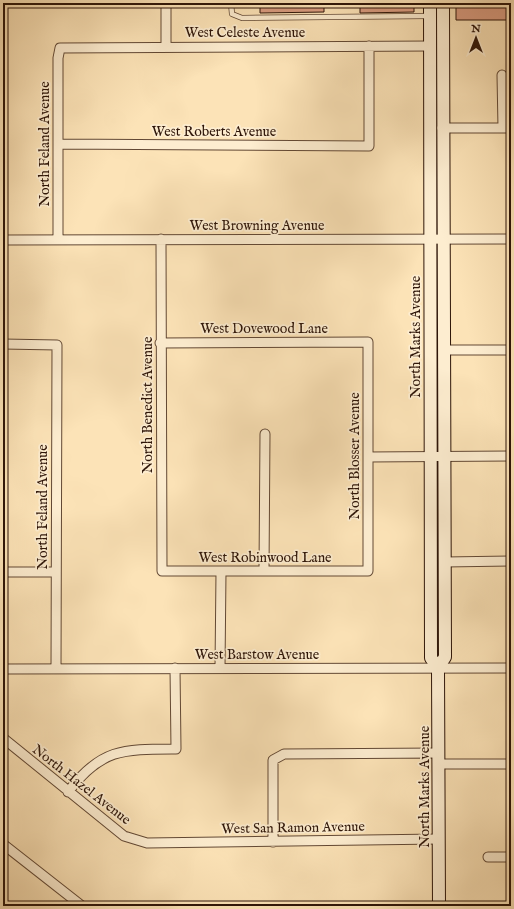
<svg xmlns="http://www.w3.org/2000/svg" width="514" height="909" font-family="'IM FELL English',serif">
  <rect width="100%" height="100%" fill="#fce3b7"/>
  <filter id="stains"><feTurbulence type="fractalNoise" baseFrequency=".005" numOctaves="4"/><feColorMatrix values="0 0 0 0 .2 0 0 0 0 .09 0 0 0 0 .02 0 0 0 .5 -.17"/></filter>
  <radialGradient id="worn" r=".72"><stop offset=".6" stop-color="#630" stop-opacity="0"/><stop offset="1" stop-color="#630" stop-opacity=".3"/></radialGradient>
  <path fill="#db9d82" stroke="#2e1508" d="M260,3H324V12L260,13Z
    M360,3H414V12L360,13Z
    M460,3H484V5L487,7L498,5V3H511V20H456V5H460Z"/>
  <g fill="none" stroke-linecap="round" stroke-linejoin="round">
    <defs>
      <path id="service" d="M231,3L232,14L242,18L428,16"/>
      <path id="minor" d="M166,3V46
        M502,75L503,128
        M442,128H511
        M58,144L369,146V46
        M3,240L511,239
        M58,240V58L60,48L430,46
        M160,343L368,342V571H162L161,239
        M3,344L57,345L56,669
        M444,350H511
        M368,457L510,456
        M445,562L511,561
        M264,571L265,434
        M3,572H56
        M220,668L221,572
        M3,669L511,668
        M3,738L124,836L147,843L439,839
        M439,764H511
        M68,792C101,748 124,749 176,749L175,668
        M273,842V760L284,754L439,753
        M3,844L82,906
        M488,857H511"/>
      <path id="secondary" d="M430,3L431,658L438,668
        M439,906L438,668L445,657L443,3"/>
    </defs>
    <use href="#service" stroke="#624834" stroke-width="6"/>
    <use href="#minor" stroke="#624834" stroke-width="11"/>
    <use href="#secondary" stroke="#2e1508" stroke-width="14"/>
    <use href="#service" stroke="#fdedd0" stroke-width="4.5"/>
    <use href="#minor" stroke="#fdedd0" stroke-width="9"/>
    <use href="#secondary" stroke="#fdedd0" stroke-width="12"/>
  </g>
  <g text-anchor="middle" stroke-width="3.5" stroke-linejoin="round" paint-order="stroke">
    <g font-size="14" fill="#2e1508" stroke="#fdedd0">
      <text x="245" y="37">West Celeste Avenue</text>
      <text x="214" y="136">West Roberts Avenue</text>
      <text transform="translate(44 144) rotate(-90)" y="5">North Feland Avenue</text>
      <text x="257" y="230">West Browning Avenue</text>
      <text x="264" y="333">West Dovewood Lane</text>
      <text transform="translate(415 337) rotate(-90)" y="5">North Marks Avenue</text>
      <text transform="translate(147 405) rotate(-90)" y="5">North Benedict Avenue</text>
      <text transform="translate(354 456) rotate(-90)" y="5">North Blosser Avenue</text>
      <text transform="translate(42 507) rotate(-90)" y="5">North Feland Avenue</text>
      <text x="265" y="562">West Robinwood Lane</text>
      <text x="257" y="659">West Barstow Avenue</text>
      <text transform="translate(82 784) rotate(38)" y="5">North Hazel Avenue</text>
      <text transform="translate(424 787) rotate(-90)" y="5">North Marks Avenue</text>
      <text transform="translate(293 827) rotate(-1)" y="5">West San Ramon Avenue</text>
    </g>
  </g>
  <rect width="514" height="909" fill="none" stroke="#fce3b7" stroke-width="16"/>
  <rect x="4" y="4" width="506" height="901" fill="none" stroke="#2e1508" stroke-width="2"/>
  <rect x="8" y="8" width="498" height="893" fill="none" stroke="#2e1508"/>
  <g transform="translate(476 38)" stroke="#fdedd0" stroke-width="3" paint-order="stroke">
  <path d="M0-3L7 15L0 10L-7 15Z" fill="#2e1508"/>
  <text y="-6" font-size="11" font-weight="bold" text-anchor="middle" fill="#2e1508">N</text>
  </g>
  <rect width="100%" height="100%" filter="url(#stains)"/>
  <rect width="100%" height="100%" fill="url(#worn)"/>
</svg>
